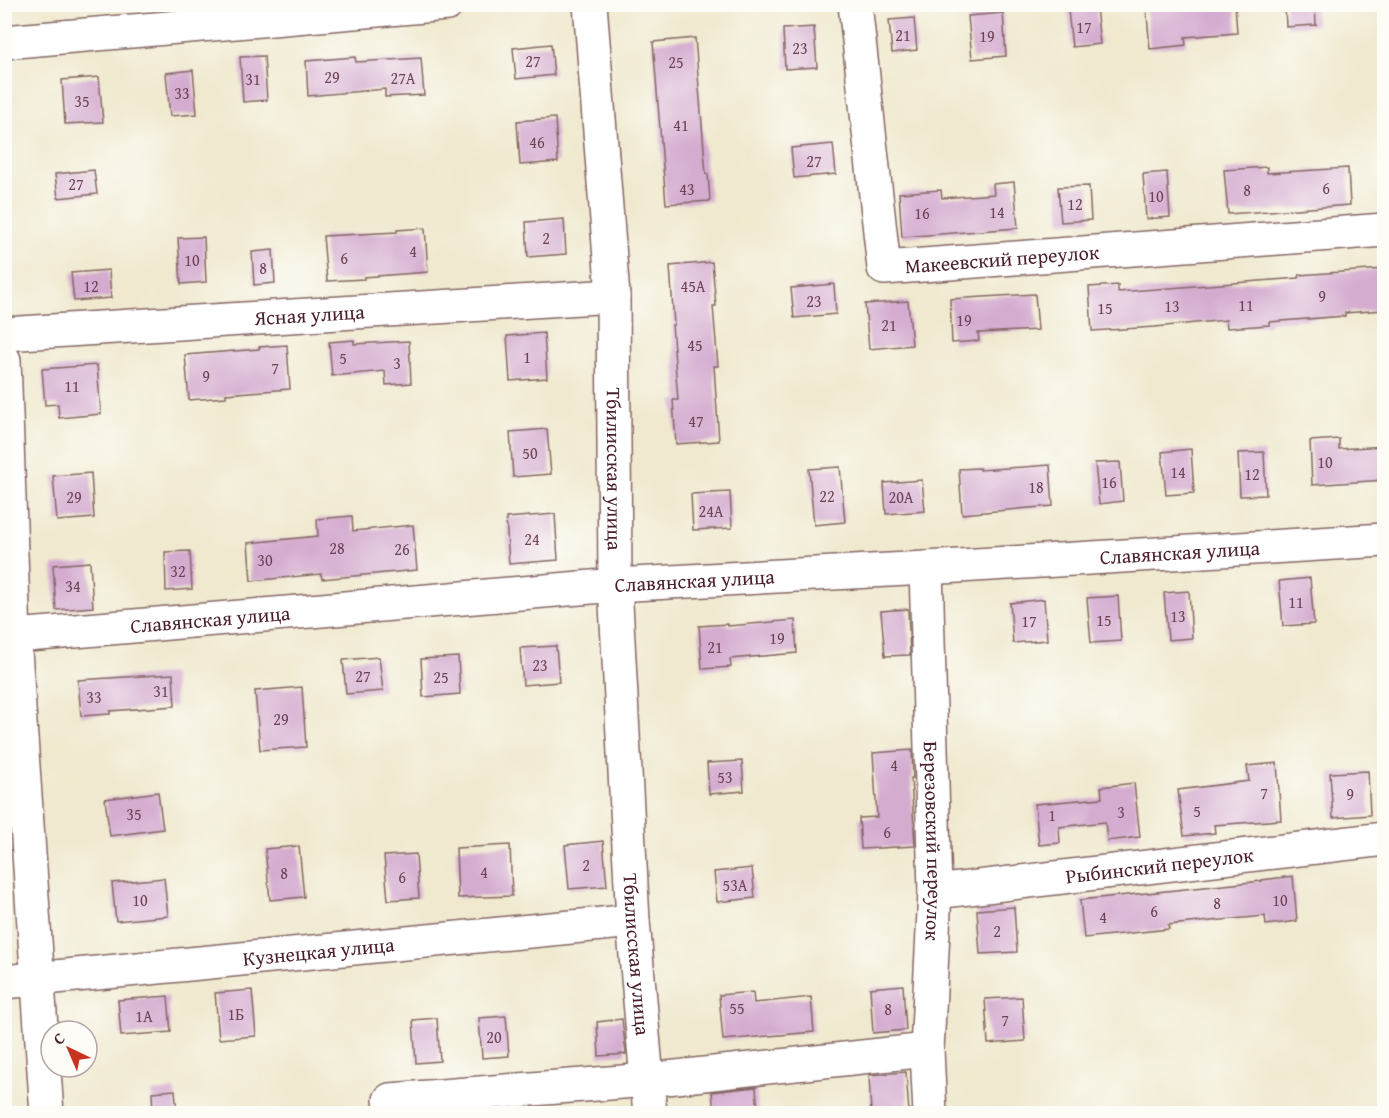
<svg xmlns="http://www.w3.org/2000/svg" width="1389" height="1118" font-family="'Gentium Book Plus',serif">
  <rect width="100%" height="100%" fill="#fdfcf7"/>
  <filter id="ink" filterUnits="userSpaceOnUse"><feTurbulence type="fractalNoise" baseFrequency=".0167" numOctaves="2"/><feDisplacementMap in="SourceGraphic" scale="12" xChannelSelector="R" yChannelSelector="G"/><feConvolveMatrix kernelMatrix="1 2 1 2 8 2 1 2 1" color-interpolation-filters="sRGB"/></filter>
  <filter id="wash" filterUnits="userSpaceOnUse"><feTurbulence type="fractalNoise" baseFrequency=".008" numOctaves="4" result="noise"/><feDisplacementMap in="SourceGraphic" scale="24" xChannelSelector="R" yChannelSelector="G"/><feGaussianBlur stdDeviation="1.35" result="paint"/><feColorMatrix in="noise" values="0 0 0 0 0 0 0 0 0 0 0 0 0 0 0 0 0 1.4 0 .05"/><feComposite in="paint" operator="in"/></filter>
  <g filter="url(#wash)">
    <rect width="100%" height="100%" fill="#f0e9cf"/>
    <g id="blocks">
      <path fill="#d4acd0" d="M1146,4H1235L1237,33L1185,37L1186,45L1150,49Z
        M1285,4H1315L1316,25L1286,27Z
        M1096,7L1100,44L1072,47L1068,10Z
        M1003,13L1006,56L972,59L968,16Z
        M914,18L917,50L892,53L889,20Z
        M814,27L817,67L785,69L783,29Z
        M695,38L706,174H708L710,201L666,204L653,42Z
        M551,44L554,75L516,79L513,48Z
        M264,56L267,100L243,102L240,57Z
        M355,57L356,62L421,58L424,95L385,97V89L308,96L306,61Z
        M193,70L197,114L170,116L166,73Z
        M99,77L103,122L65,124L62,80Z
        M555,118L558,162L520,165L517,121Z
        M833,144L836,174L794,178L791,148Z
        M1267,167V173L1348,168L1350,205L1228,214L1224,170Z
        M94,170L97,194L58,198L55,174Z
        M1167,172L1170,217L1146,219L1143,174Z
        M1014,182L1018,228L902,237L899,193L941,190L942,198L994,194L993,184Z
        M1089,186L1091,220L1061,222L1058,187Z
        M564,219L566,254L528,257L526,222Z
        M425,228L428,272L364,277V279L327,281L323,236L397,232V230Z
        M204,237L206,282L181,284L178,238Z
        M273,250L275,283L254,285L252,252Z
        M712,262L716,306H713L718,366H714L719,441L676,444L673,400H678L672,325H674L670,266Z
        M1384,269V310L1345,313V316L1269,322V325L1227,328L1226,320L1155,327L1092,331L1089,287L1118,285V292L1299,278V275Z
        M109,270L111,298L74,301L71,273Z
        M834,284L836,314L794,318L791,288Z
        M1035,294L1038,330L978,333L979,341L952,343L950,299Z
        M908,301L912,345L869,349L865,304Z
        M544,333L547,378L510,381L507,336Z
        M354,340V344L409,341L411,383L386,385L385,371L332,376L329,342Z
        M287,345L290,389L226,394V397L189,400L185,355L259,349V347Z
        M97,365L101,414L59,418L58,404L45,405L42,369Z
        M547,429L551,474L513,477L510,432Z
        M1339,439V449L1384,446V480L1312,485L1310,441Z
        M1191,449L1194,493L1166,495L1162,452Z
        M1264,452L1266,495L1240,496L1238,453Z
        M1120,462L1123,501L1099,504L1095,463Z
        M1050,465L1053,506L962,514L959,469L980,468V470Z
        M840,467L845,522L814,525L809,469Z
        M91,473L94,518L57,521L53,476Z
        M922,480L925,511L886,514L884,483Z
        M730,492L732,528L693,530L691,494Z
        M555,514L558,560L509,564L506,518Z
        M352,516L353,531L413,525L417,570L322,579L321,574L251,581L248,543L318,536L317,519Z
        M190,551L192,589L166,591L165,552Z
        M90,562L93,607L56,610L53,565Z
        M1310,578L1314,624L1283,626L1279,581Z
        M1189,591L1192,638L1168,640L1164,593Z
        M1118,596L1121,641L1091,643L1087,598Z
        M1044,599L1047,640L1013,643L1010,603Z
        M908,609L910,655L885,656L881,611Z
        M795,620L797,653L730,659L731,667L702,669L699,626L728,624V626Z
        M556,646L559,682L523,685L520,648Z
        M379,657L383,691L346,694L343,660Z
        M458,657L460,694L423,697L421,659Z
        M173,674L175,706L110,711V714L81,716L78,680Z
        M302,687L306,747L260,750L255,691Z
        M912,750L913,778H911L915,846L861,849L859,818L877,817L873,753Z
        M742,761L744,791L709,794L707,763Z
        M1277,763L1281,820L1214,825L1215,833L1184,836L1178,790L1249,781L1247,766Z
        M1368,771L1370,815L1333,818L1330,773Z
        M1134,783L1140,837L1107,841L1105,822L1059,827L1060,843L1039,845L1035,804L1102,798L1101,787Z
        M158,792L163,829L110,836L105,799Z
        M603,841L607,886L569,889L565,845Z
        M510,845L512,896L458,898L456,848Z
        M299,846L304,897L270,900L265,849Z
        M416,854L419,898L388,900L384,856Z
        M752,868L755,898L717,902L714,872Z
        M1293,876L1297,921L1266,925L1265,916L1168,925L1169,929L1084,938L1080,900L1262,881V880Z
        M164,878L168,916L116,921L112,883Z
        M1014,907L1017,952L980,954L977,910Z
        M903,985L906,1030L873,1033L870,988Z
        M252,990L256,1036L219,1039L215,993Z
        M753,992L754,1003L811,997L814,1032L723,1040L719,995Z
        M168,996L171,1032L121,1036L118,1000Z
        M1022,997L1025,1041L988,1044L985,999Z
        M506,1016L509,1056L482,1058L479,1018Z
        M437,1018L440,1061L416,1063L413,1020Z
        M622,1019L626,1054L599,1056L597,1022Z
        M906,1072L909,1113H871L869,1075Z
        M756,1087L758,1113H714L712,1092Z
        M175,1090L177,1113H153L152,1092Z"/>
    </g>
  </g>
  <g filter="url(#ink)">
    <use href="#blocks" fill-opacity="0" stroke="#846664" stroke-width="1.5"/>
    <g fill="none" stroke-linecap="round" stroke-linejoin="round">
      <defs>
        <g id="minor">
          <path id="s1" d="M590,4L613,296L615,585L633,921L650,1114"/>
          <path id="s2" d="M855,4L884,268L1384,230"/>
          <path d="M4,42L447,4"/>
          <path id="s3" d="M4,334L613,296"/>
          <path d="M4,360L14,636L47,1114"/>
          <path id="s4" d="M926,568L935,892L927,1050L930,1114"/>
          <path id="s5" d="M4,637L615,585L926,568L1384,540"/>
          <path id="s6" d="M935,892L1384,839"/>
          <path id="s7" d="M4,982L633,921"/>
          <path d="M390,1100L648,1080L927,1050"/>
        </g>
      </defs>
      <use href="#minor" stroke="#846664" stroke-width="36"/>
      <use href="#minor" stroke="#fff" stroke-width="33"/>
    </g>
  </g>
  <g text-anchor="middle" stroke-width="4.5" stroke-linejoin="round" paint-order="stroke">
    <g font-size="16" fill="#6c4254">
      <text x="1084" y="33">17</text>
      <text x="903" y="41">21</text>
      <text x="987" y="42">19</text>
      <text x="800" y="54">23</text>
      <text x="533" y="67">27</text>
      <text x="676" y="68">25</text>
      <text x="332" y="83">29</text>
      <text x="403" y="84">27А</text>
      <text x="253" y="85">31</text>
      <text x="182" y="99">33</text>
      <text x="82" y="107">35</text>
      <text x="681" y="131">41</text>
      <text x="537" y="148">46</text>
      <text x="814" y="167">27</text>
      <text x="76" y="190">27</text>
      <text x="1326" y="194">6</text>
      <text x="687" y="195">43</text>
      <text x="1247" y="196">8</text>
      <text x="1156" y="202">10</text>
      <text x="1075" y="210">12</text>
      <text x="997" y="218">14</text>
      <text x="922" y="219">16</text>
      <text x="546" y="244">2</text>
      <text x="413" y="257">4</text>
      <text x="344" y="264">6</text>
      <text x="192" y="266">10</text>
      <text x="263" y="274">8</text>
      <text x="91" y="292">12</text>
      <text x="693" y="292">45А</text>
      <text x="1322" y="302">9</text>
      <text x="814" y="307">23</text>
      <text x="1246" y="311">11</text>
      <text x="1172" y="312">13</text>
      <text x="1105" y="314">15</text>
      <text x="964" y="326">19</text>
      <text x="889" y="331">21</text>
      <text x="695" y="351">45</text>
      <text x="527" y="363">1</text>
      <text x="343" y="364">5</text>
      <text x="397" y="369">3</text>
      <text x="275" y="374">7</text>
      <text x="206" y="382">9</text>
      <text x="72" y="392">11</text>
      <text x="696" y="427">47</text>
      <text x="530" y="459">50</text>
      <text x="1325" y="468">10</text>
      <text x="1178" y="478">14</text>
      <text x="1252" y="480">12</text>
      <text x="1109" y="488">16</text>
      <text x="1036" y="493">18</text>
      <text x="827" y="502">22</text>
      <text x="74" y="503">29</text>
      <text x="901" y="503">20А</text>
      <text x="711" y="517">24А</text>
      <text x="532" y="545">24</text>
      <text x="337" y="554">28</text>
      <text x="402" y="555">26</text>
      <text x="265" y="566">30</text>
      <text x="178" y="577">32</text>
      <text x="73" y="592">34</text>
      <text x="1296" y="608">11</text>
      <text x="1178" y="622">13</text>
      <text x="1104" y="626">15</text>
      <text x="1029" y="627">17</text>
      <text x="777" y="644">19</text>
      <text x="715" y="653">21</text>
      <text x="540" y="671">23</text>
      <text x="363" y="682">27</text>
      <text x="441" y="683">25</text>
      <text x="161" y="697">31</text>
      <text x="94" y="703">33</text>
      <text x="281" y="725">29</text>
      <text x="894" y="771">4</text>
      <text x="725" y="783">53</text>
      <text x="1264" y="799">7</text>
      <text x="1350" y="800">9</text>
      <text x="1197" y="817">5</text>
      <text x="1121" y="818">3</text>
      <text x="134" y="820">35</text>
      <text x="1052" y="821">1</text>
      <text x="887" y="838">6</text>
      <text x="586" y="871">2</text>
      <text x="484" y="878">4</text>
      <text x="284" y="879">8</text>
      <text x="402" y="883">6</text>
      <text x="735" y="891">53А</text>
      <text x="140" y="906">10</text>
      <text x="1280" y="906">10</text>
      <text x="1217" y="909">8</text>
      <text x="1154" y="917">6</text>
      <text x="1103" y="923">4</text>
      <text x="997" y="937">2</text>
      <text x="737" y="1014">55</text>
      <text x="888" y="1015">8</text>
      <text x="236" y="1020">1Б</text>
      <text x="144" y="1022">1А</text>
      <text x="1005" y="1026">7</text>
      <text x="494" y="1043">20</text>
    </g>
    <g font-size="20" fill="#4a1f2b" stroke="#fdfcf7">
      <text dy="7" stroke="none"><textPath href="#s2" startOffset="384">Макеевский переулок</textPath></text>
      <text dy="7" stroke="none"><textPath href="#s3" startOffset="306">Ясная улица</textPath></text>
      <text dy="7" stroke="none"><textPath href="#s1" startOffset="466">Тбилисская улица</textPath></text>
      <text dy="7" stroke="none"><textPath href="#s5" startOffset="1179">Славянская улица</textPath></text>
      <text dy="7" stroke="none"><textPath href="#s5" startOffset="693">Славянская улица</textPath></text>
      <text dy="7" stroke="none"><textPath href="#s5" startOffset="207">Славянская улица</textPath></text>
      <text dy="7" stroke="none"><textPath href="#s4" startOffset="273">Березовский переулок</textPath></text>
      <text dy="7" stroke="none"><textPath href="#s6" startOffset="226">Рыбинский переулок</textPath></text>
      <text dy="7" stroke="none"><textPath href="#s7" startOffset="316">Кузнецкая улица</textPath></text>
      <text dy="7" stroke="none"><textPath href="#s1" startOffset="952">Тбилисская улица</textPath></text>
    </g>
  </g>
  <rect width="1389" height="1118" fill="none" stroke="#fdfcf7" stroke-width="24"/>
  <g transform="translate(69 1049) rotate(316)"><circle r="28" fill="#fdfcf7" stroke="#b5a4a5" stroke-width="1.5"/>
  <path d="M0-4.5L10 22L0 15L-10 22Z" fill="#c8321e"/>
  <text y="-9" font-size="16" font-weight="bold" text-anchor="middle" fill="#4a1f2b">С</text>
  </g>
</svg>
